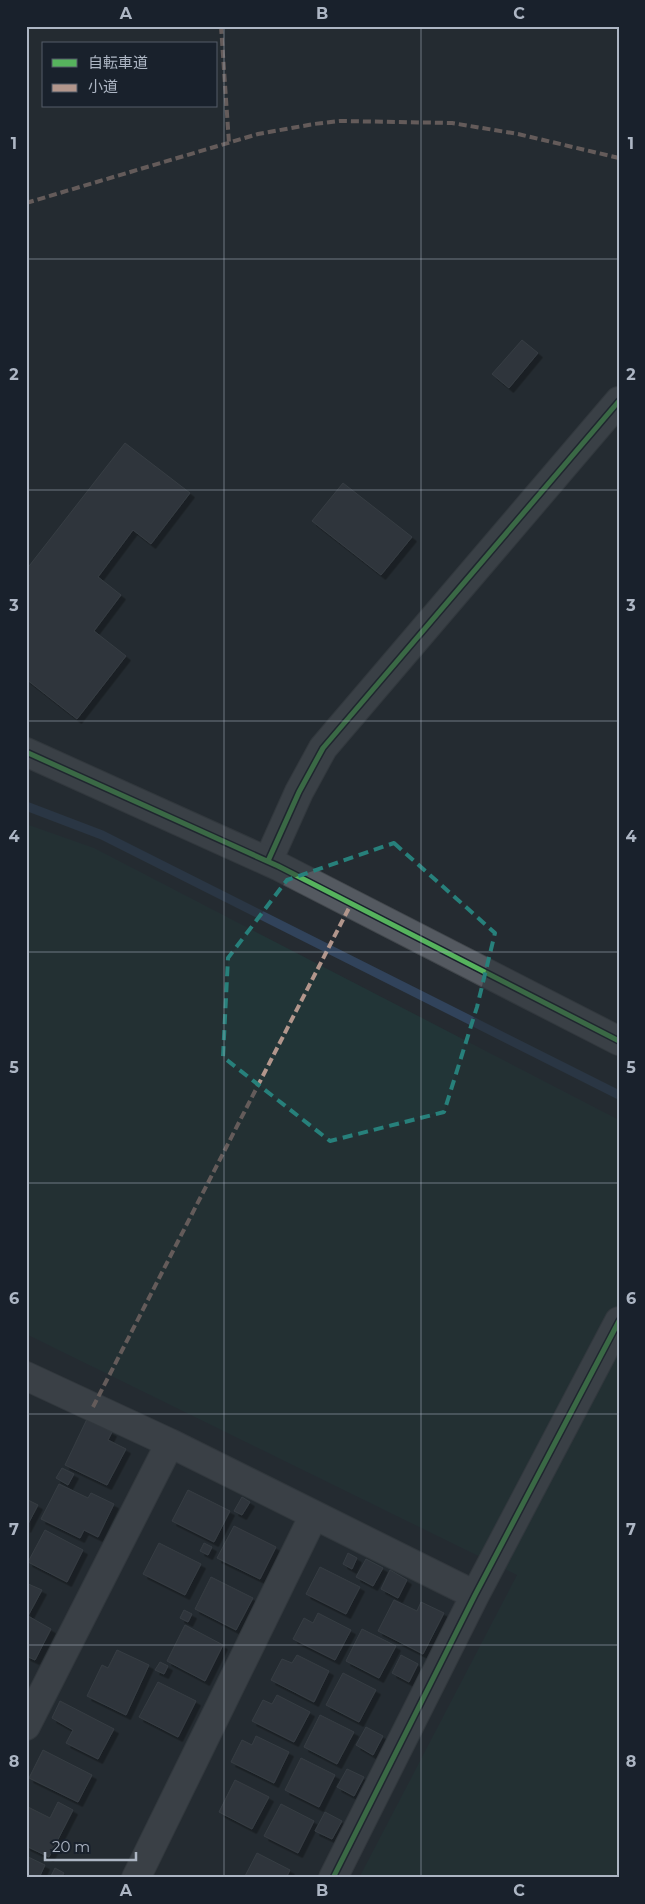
<svg xmlns="http://www.w3.org/2000/svg" width="645" height="1904" font-family="Montserrat,'Noto Sans JP',sans-serif">
  <defs>
    <filter id="shadow"><feDropShadow dx="4.5" dy="4.5" stdDeviation="0" flood-color="#0009"/></filter>
  </defs>
  <rect width="100%" height="100%" fill="#252b31"/>
  <path fill="#223537" d="M26,824L94,848L619,1120V1878H359L517,1575L26,1334Z"/>
  <g fill="none" stroke-linecap="round" stroke-linejoin="round">
    <path stroke="#31435b" stroke-width="9" d="M26,806L102,835L619,1095"/>
  </g>
  <path fill="#3c4248" stroke="#4c525a" filter="url(#shadow)" d="M522,340L538,353L509,388L492,374Z
    M125,443L190,493L151,544L133,530L98,577L121,595L94,631L126,656L77,719L26,679V570Z
    M343,483L412,537L381,575L312,521Z
    M87,1419L112,1432L108,1440L126,1449L107,1485L65,1465Z
    M62,1468L74,1474L68,1485L56,1478Z
    M59,1484L88,1498L91,1493L114,1504L98,1537L84,1530L80,1538L41,1519Z
    M188,1490L230,1511L214,1542L172,1521Z
    M242,1497L250,1502L242,1515L234,1511Z
    M26,1499L38,1505L26,1528Z
    M234,1526L276,1547L260,1579L217,1558Z
    M45,1530L83,1550L67,1582L28,1562Z
    M159,1543L201,1564L185,1595L143,1574Z
    M204,1543L212,1547L208,1555L200,1551Z
    M348,1553L357,1558L352,1569L343,1564Z
    M366,1559L383,1568L373,1586L356,1577Z
    M320,1567L360,1587L346,1614L306,1594Z
    M390,1570L407,1580L398,1598L381,1589Z
    M211,1577L253,1598L236,1630L195,1609Z
    M26,1583L42,1590L28,1616L51,1629L35,1660L26,1656Z
    M394,1600L417,1611L421,1602L444,1613L423,1654L378,1631Z
    M184,1610L192,1614L188,1622L180,1618Z
    M318,1613L351,1630L335,1660L293,1639L304,1618L313,1623Z
    M185,1625L223,1645L205,1681L167,1661Z
    M362,1629L396,1646L379,1678L346,1661Z
    M117,1650L149,1665L126,1715L87,1696L102,1665L108,1668Z
    M297,1655L329,1671L314,1702L271,1680L282,1659L292,1663Z
    M401,1655L418,1664L409,1682L392,1673Z
    M160,1662L168,1666L164,1674L155,1670Z
    M343,1673L376,1690L359,1722L326,1705Z
    M158,1682L196,1701L178,1737L139,1717Z
    M277,1695L310,1712L294,1742L252,1721L263,1700L272,1704Z
    M60,1701L114,1729L98,1759L66,1743L73,1730L52,1718Z
    M320,1715L354,1732L337,1764L304,1747Z
    M366,1727L383,1736L373,1755L356,1745Z
    M256,1736L289,1752L274,1783L231,1762L242,1740L252,1745Z
    M43,1750L92,1775L78,1802L29,1778Z
    M301,1758L335,1775L319,1807L285,1790Z
    M347,1769L364,1777L354,1796L337,1787Z
    M235,1780L269,1797L252,1829L219,1812Z
    M58,1802L73,1810L49,1857L26,1846V1806L50,1818Z
    M281,1804L314,1821L298,1853L264,1836Z
    M325,1812L342,1821L332,1839L315,1831Z
    M257,1853L290,1870L286,1878H244Z
    M26,1856L45,1865L39,1878H26Z
    M55,1868L64,1873L61,1878H50Z"/>
  <g fill="none" stroke-linecap="round" stroke-linejoin="round">
    <defs>
      <path id="minor" d="M268,861L299,792L323,748L619,401
        M26,1376L170,1443L475,1595
        M26,1726L170,1443
        M136,1878L314,1515
        M333,1878L475,1595L619,1321"/>
      <path id="tertiary" d="M26,752L278,866L619,1041"/>
    </defs>
    <use href="#minor" stroke="#42474c" stroke-width="30"/>
    <use href="#tertiary" stroke="#42474c" stroke-width="30"/>
    <use href="#minor" stroke="#545960" stroke-width="28"/>
    <use href="#tertiary" stroke="#545960" stroke-width="28"/>
    <path stroke="#b2968c" stroke-width="4" stroke-dasharray="8 4" stroke-linecap="butt" d="M221,26L229,143
      M26,203L258,134L314,124L340,121L452,123L518,134L619,158
      M93,1407L351,904"/>
    <defs>
      <path id="cycleway" d="M26,752L278,866L619,1041
        M268,861L299,792L323,748L619,401
        M333,1878L475,1595L619,1321"/>
    </defs>
    <use href="#cycleway" stroke="#19212c" stroke-width="8"/>
    <use href="#cycleway" stroke="#56b35d" stroke-width="5"/>
  </g>
  <path d="M0 0H645V1904H0ZM394,843L495,933L477,1007L444,1112L330,1141L223,1057L228,958L287,880Z" fill="#252b31" fill-opacity=".55" fill-rule="evenodd"/>
  <path fill="none" stroke="#27807b" stroke-width="4" stroke-dasharray="10 6" stroke-linejoin="round" d="M394,843L495,933L477,1007L444,1112L330,1141L223,1057L228,958L287,880Z"/>
  <path fill="none" stroke="#adb6c4" stroke-width="1" stroke-opacity="0.55" d="M224,26V1878M421,26V1878M26,259H619M26,490H619M26,721H619M26,952H619M26,1183H619M26,1414H619M26,1645H619"/>
  <rect width="645" height="1904" fill="none" stroke="#19212c" stroke-width="55"/>
  <rect x="42" y="42" width="175" height="65" fill="#19212c" stroke="#545d69"/>
  <rect x="52" y="59" width="25" height="8" fill="#56b35d" stroke="#545d69"/>
  <text x="88" y="68" font-size="15" fill="#adb6c4">自転車道</text>
  <rect x="52" y="84" width="25" height="8" fill="#b2968c" stroke="#545d69"/>
  <text x="88" y="92" font-size="15" fill="#adb6c4">小道</text>
  <path d="M45 1852v8h91v-8" fill="none" stroke="#adb6c4" stroke-width="2.5"/>
  <text x="52" y="1852" font-size="15" fill="#adb6c4" stroke="#19212c" stroke-width="4" paint-order="stroke">20 m</text>
  <rect x="28" y="28" width="590" height="1848" fill="none" stroke="#adb6c4" stroke-width="2"/>
  <g font-size="16" text-anchor="middle" font-weight="bold" fill="#adb6c4">
    <text x="126" y="19">A</text>
    <text x="322" y="19">B</text>
    <text x="519" y="19">C</text>
    <text x="14" y="149">1</text>
    <text x="631" y="149">1</text>
    <text x="14" y="380">2</text>
    <text x="631" y="380">2</text>
    <text x="14" y="611">3</text>
    <text x="631" y="611">3</text>
    <text x="14" y="842">4</text>
    <text x="631" y="842">4</text>
    <text x="14" y="1073">5</text>
    <text x="631" y="1073">5</text>
    <text x="14" y="1304">6</text>
    <text x="631" y="1304">6</text>
    <text x="14" y="1535">7</text>
    <text x="631" y="1535">7</text>
    <text x="14" y="1767">8</text>
    <text x="631" y="1767">8</text>
    <text x="126" y="1896">A</text>
    <text x="322" y="1896">B</text>
    <text x="519" y="1896">C</text>
  </g>
</svg>
